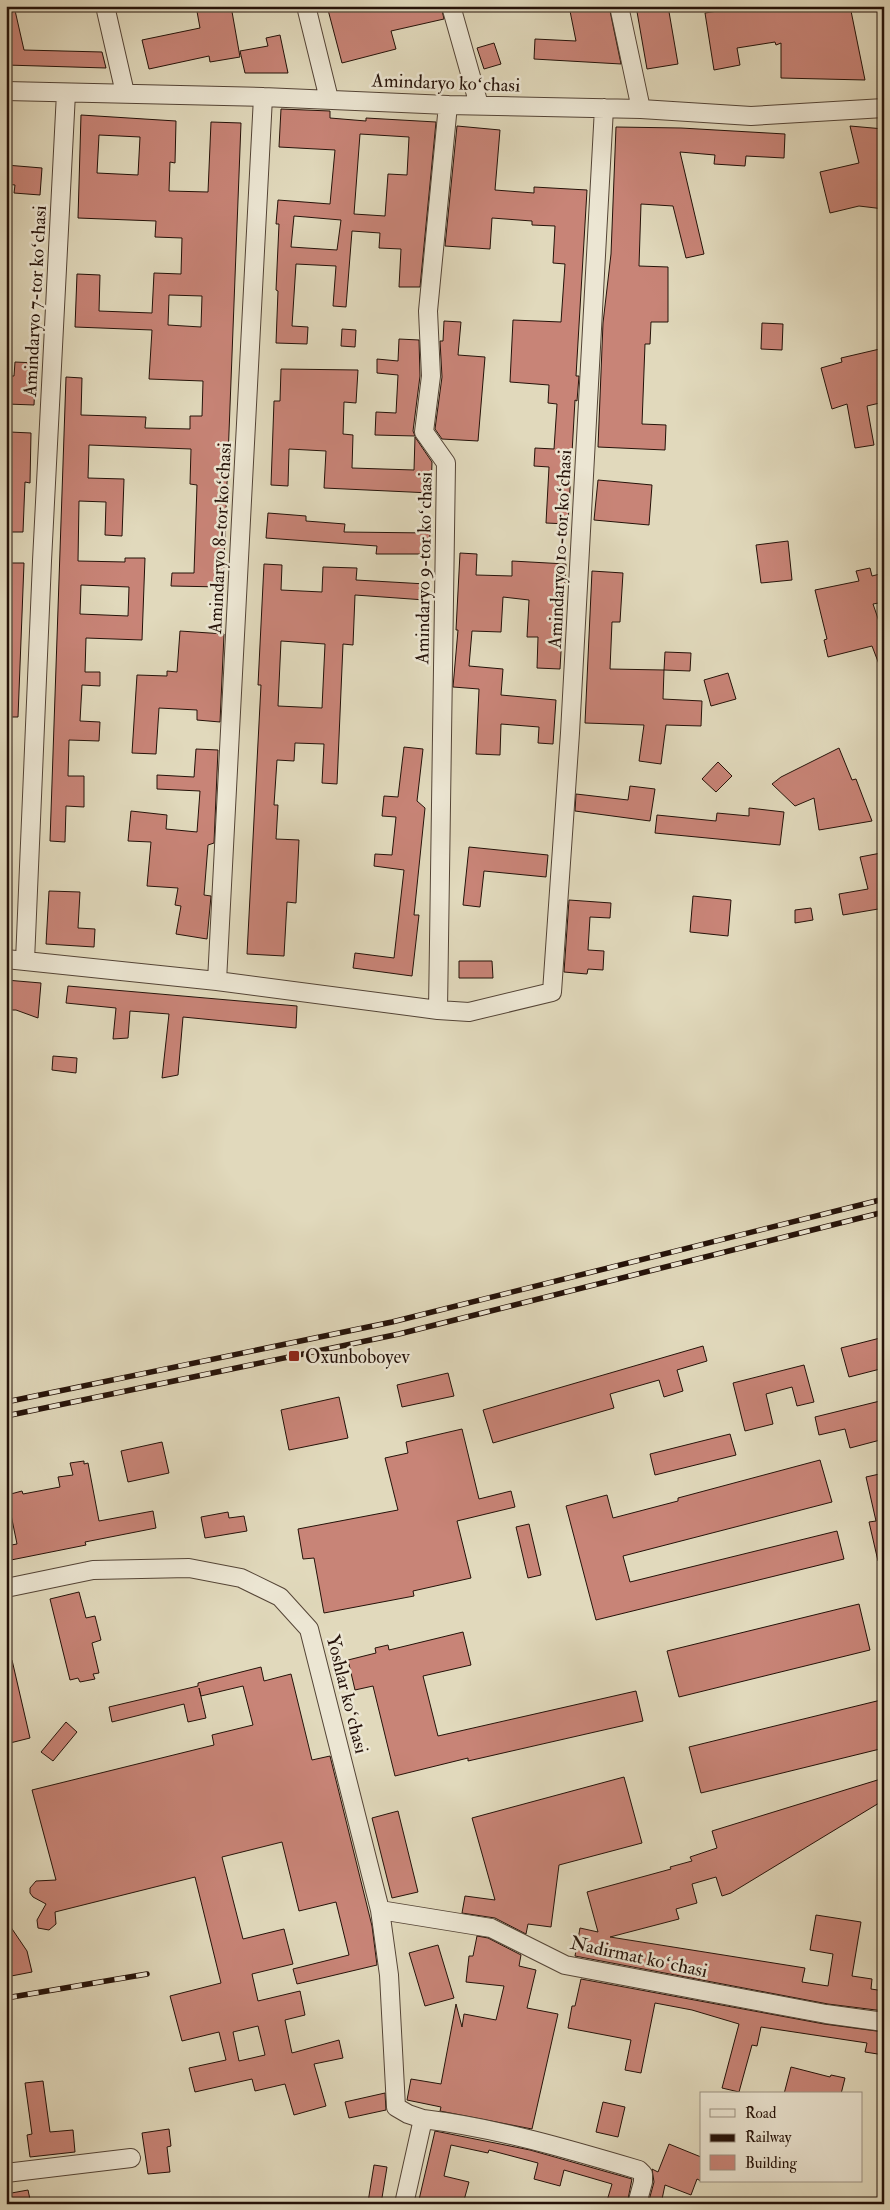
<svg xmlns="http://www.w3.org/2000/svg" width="890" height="2210" font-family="'IM FELL Double Pica',serif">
  <rect width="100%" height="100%" fill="#e1d9bc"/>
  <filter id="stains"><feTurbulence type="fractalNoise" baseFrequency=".004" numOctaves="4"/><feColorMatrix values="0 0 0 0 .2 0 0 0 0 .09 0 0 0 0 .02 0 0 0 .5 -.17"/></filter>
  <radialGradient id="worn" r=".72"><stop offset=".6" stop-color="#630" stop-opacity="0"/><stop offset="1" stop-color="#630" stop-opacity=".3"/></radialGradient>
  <path fill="#c88477" stroke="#251209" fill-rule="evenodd" d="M6,6H14L24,50L102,52L106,68L6,65Z
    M196,6H231L240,57L210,62L209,56L149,69L142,40L200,28Z
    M327,6H441L444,19L391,31L396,49L342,63Z
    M569,6H609L621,64L534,59L535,39L576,41Z
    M636,6H668L678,64L647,69Z
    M749,6H850L865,80L781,78V43L776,45L775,42L737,48L740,65L714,70L705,13Z
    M280,35L288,73H245L240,51L268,46L266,38Z
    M494,43L501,64L484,69L477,48Z
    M281,109L330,111V118L366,121V118L436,122L420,287H399L401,249L379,248L380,233L352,231L346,307L333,306L336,266L296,264L292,326L308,327L307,344L276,343L278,291L276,290L279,224H276L278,200L330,204L335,150L279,147ZM360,134L409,137L407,175L388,174L385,216L354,214ZM294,216L341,220L337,250L291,247Z
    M81,115L176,121L175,163L170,162L169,191L208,192L211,122L241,123L223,587L171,586L172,573H194L197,485L190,484L191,449L89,445L88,478L124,479L122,536L105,535L106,502L79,501L78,561L125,562V558H145L142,640L86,638L85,672H100V686L82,685L80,721L100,722L99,741L69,740L68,776H84V807L66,806L65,842L50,841L66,377L82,378L81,415L146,417L145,428L190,429V416H202L203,381L149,379L152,330L75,327L77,274L100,275L99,311L152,313L154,273L181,274L182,238L155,237L156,221L78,218ZM99,135L140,137L138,175L97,173ZM169,295L202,296L201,327L168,325ZM81,585L129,587L128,616L80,614Z
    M457,126L500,130L495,190L534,193V187L587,190L576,376H579L577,401L575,400L568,524L546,523L549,467L534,466L535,448L554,449L557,404L548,403L549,385L510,382L513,320L561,322L565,264L553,263L555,226L532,225V221L492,218L490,249L445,246Z
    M850,126L884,129V209L859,206L830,213L820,172L859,163Z
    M616,127L681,128L785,134L784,158L746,156L745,166L714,164L715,155L680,152L704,254L686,258L673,206L641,204L639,266L668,267V322H651L650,344H645L642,424L666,425L665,450L598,447L603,323L611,254Z
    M6,165L42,168L40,195L14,193L15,185L6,184Z
    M444,321L461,322L458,355L485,357L478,441L442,439L435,429L442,377L440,341H443Z
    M762,323L783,324L782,350L761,349Z
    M342,329L356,330L355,347L341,346Z
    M399,339L419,340L420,376L413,431L415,436L375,435L376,412L396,413L398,375L377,373V359L398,361Z
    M884,348V402L867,406L874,445L855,448L847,404L832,409L821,368L842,362L841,358Z
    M15,362L36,363L34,405L7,404L6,376H14Z
    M281,369L358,370L356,403L344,402L343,434L353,435L352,468L414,470L415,437L432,462L431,493L324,488L326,451L289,449L288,486L271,485L274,401H280Z
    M10,432L31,433L30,483L25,482L23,532H6V471H9Z
    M598,480L652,485L649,525L594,520Z
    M268,513L306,516V521L345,524L344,532L430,533L429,554H376L377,546L266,538Z
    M788,541L792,580L761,583L756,545Z
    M460,553L477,554L476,575L512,576V561L566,564L560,669L537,668L538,637H527L529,600L503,597L501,632L472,631L469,666L503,669L501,695L556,700L553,744L538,743L539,727L501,724L500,755L476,754L479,689L453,687L458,630H456Z
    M6,563H24L18,717H6Z
    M264,564L282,565L281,590L322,592L323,567L357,568L356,580L426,584L425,600L355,595L353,645L343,644L337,784L322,783L324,744L295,743L294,761L277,760L274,805H278L276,839L299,840L296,903L287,902L284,956L247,954L261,685H258ZM281,641L325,644L322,708L278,706Z
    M870,568L872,576L884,573V602L873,604L884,636V672H882L872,646L828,657L824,640L827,639L815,590L859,581L856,571Z
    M592,571L623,573L620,622H612L610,669L664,670L663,699L702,701L701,726L666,725L661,764L639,761L644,725L585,723Z
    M180,631L224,634L220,722L197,720V710L159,708L156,754L132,753L137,675L167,676V671L177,672Z
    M665,652L691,653L690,671L664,670Z
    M728,673L736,699L711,706L704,680Z
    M404,747L423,749L417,801L425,808L414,915H419L412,976L353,968L355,953L394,958L404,870L374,866L375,854L392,855L396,817L382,816L384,796L398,797Z
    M839,748L852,780L856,779L872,821L819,830L814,798L795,806L772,784L781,777Z
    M196,749L218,750L214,843L208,845L204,895L211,896L207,939L176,934L181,906L175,905L178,888L147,886L151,842L128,841L131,811L167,815L166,829L197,832L200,791L157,789V775L194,777Z
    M718,762L732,776L716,792L702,779Z
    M630,786L655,789L650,821L575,811L576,794L628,800Z
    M749,808L784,812L780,845L655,833L657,815L716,821L717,813L749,816Z
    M469,847L548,855L546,877L484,871L480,907L463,905Z
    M881,853L884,864V908L843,915L839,894L868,889L860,857Z
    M49,891L80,892L78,928L95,929L94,947L46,944Z
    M693,896L731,900L728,936L690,932Z
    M569,900L611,903L610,918L590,917L588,950L604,951L603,970L588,969L587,974L564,972Z
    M811,908L813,920L795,923V910Z
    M459,961H492L493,978H459Z
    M6,980L41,983L38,1018L16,1010H10L11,995H6Z
    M68,986L297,1006L296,1028L183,1017L178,1075L162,1078L169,1014L130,1011L128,1038L113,1039L116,1008L66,1003Z
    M53,1056L77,1058L76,1073L52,1070Z
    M884,1337V1368L849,1377L841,1348Z
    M703,1346L707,1361L677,1370L683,1391L664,1397L659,1380L610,1394L614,1408L493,1443L483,1410Z
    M804,1365L814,1402L797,1406L792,1387L766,1394L773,1424L745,1431L733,1383Z
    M448,1373L454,1396L402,1407L397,1385Z
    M339,1397L348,1438L289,1450L281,1410Z
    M884,1400V1439L850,1448L845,1429L819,1435L815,1417Z
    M462,1429L479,1499L511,1491L515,1507L457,1521L471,1578L413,1591L414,1596L324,1613L314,1558L303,1559L298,1529L398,1510L385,1458L408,1453L406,1442Z
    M730,1434L736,1455L655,1475L650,1454Z
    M162,1442L169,1473L128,1482L121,1451Z
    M820,1460L832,1502L623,1556L630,1582L837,1531L844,1559L596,1620L566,1506L607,1495L613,1518L678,1501V1498Z
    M84,1461V1464L88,1463L99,1521L153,1511L156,1528L85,1542L86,1545L6,1561V1546L17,1544L7,1495L22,1491L23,1494L60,1487L58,1477L73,1475L70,1463Z
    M884,1473V1560L878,1561L869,1522L876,1521L866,1477Z
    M228,1512L229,1518L244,1516L247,1531L205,1538L201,1517Z
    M529,1524L541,1575L528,1578L516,1527Z
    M79,1592L86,1618L95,1616L101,1640L92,1643L99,1673L93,1674L95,1679L80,1682L78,1678L70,1680L50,1599Z
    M859,1604L870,1650L679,1697L667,1651Z
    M463,1632L471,1665L423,1676L438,1736L636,1691L643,1721L468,1761V1758L395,1776L373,1686L355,1690L348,1660L376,1653L375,1648L388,1645L389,1650Z
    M12,1660L30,1738L6,1744V1661Z
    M261,1667L264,1681L291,1674L312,1760L330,1756L372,1926L377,1965L297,1984L293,1969L349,1955L336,1902L299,1911L282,1842L222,1857L243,1939L284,1929L287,1941L293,1964L252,1974L258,2001L300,1991L305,2015L285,2020L292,2053L339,2040L343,2058L314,2064L326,2106L294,2115L285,2084L255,2091L252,2079L195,2092L189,2068L226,2060L219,2032L182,2041L170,1996L221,1983L195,1877L55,1912L56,1924L49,1930L38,1928L37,1920L46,1904L33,1897L30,1893V1888L36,1881L56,1880L32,1790L214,1745L212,1735L253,1725L243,1686L201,1696L199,1688L206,1718L188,1722L184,1704L112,1722L109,1707L198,1686V1683ZM258,2026L265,2055L239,2061L233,2032Z
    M881,1700L884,1711V1748L701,1793L689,1747Z
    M66,1722L77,1732L53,1761L41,1752Z
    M624,1777L642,1843L559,1865L551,1927L528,1924L526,1934L495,1918L462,1913L465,1896L495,1900L472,1818Z
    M884,1778V1800L731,1893L722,1896L716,1877L692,1884L697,1903L676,1909L679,1919L610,1937L805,1968L802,1982L828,1986L833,1954L810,1950L816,1915L861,1922L852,1976L872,1979L871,1989L884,1991V2011L828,2004L575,1956L580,1928L598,1932L587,1892L671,1869L670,1867L692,1861L690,1857L717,1848L712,1831Z
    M398,1811L418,1892L392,1898L372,1818Z
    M6,1920L27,1951L32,1972L6,1977Z
    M477,1936L488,1938L521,1955L519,1966L536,1970L527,2008L558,2014L532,2129L440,2111L441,2107L407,2100L411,2079L441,2084L456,2004L462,2027L464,2014L496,2020L504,1986L466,1982L469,1956H473Z
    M438,1945L454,1998L425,2006L409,1953Z
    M581,1979L824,2024L884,2032V2055L865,2052L867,2043L761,2027L757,2046L752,2045L739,2092L722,2088L739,2024L692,2010L655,2003L641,2073L625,2070L631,2040L568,2028L572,2006H575Z
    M791,2067L830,2077L831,2075L845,2078L841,2094H784Z
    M43,2081L50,2132L73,2130L75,2152L30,2157L27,2135L32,2134L25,2083Z
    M385,2093L386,2110L349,2118L345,2102Z
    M603,2102L625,2107L618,2137L596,2132Z
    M169,2129L171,2146L167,2147L170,2172L148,2174L142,2133Z
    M435,2131L530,2150L632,2179L627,2204H606L612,2184L564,2170L560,2186L534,2179L538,2163L489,2150L488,2153L451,2145L444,2176L469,2182L463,2204H418Z
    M669,2144L701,2157V2181L697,2179L691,2195L665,2185L661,2204H648L654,2182L652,2169L658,2172Z
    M374,2165L387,2167L381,2204L368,2202Z
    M28,2190L31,2204H6V2194Z"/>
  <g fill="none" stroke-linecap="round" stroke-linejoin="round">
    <defs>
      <path id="minor" d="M105,6L125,93
        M306,6L329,99
        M451,6L479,105
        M619,6L641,109
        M6,91L263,97L448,105L641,109L751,116L884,108
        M6,959L217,981L438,1010L469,1012L552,992L570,733L604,108
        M25,961L42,561L66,93
        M217,981L263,97
        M438,1010L446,463L424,432L431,376L428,311L448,105
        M6,1588L93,1570L189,1568L241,1578L280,1597L309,1629L380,1910L389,1975L396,2107L408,2114L423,2119L404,2204
        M380,1910L491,1928L565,1965L826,2014L884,2022
        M423,2119C497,2128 568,2149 639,2170L643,2174V2182L637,2204
        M6,2173L131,2158"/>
    </defs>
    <use href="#minor" stroke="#544436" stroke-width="20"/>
    <use href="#minor" stroke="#ece6d3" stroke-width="18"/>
    <defs>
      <path id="rail" d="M6,1402L392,1322L884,1199
        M6,1416L399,1334L884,1212
        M6,1866H7
        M6,1998L147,1974"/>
    </defs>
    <use href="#rail" stroke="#251209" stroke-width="5.5"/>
    <use href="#rail" stroke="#ece6d3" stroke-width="4" stroke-dasharray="11" stroke-linecap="butt"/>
  </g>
  <rect fill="#8f2418" stroke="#ece6d3" stroke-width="2" x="288" y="1350" width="12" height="12" rx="2.5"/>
  <g text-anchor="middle" stroke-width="5" stroke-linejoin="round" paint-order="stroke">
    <g font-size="19" fill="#251209" stroke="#ece6d3">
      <text transform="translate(446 82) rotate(2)" y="7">Amindaryo koʻchasi</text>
      <text transform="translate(34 301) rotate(-87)" y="7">Amindaryo 7-tor koʻchasi</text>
      <text transform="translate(219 538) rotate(-87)" y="7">Amindaryo 8-tor koʻchasi</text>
      <text transform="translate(559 549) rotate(-87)" y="7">Amindaryo 10-tor koʻchasi</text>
      <text transform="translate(423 568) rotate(-89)" y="7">Amindaryo 9-tor koʻchasi</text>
      <text transform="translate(348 1694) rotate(76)" y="7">Yoshlar koʻchasi</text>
      <text transform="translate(639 1956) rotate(12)" y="7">Nadirmat koʻchasi</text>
    </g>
    <g font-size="19" fill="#251209" stroke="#ece6d3" text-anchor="start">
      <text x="305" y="1363">Oxunboboyev</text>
    </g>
  </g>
  <rect width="890" height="2210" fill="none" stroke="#e1d9bc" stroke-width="25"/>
  <rect x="8" y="8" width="875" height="2195" fill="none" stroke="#251209" stroke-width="2.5"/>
  <rect x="12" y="12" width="865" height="2185" fill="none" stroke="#251209"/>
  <rect x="700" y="2092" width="162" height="90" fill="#ece6d3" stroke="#9c9182"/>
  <rect x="710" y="2109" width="25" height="8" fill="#ece6d3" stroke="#9c9182"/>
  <text x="745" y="2118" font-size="15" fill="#251209">Road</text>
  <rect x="710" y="2134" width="25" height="8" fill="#251209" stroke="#9c9182"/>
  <text x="745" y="2142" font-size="15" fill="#251209">Railway</text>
  <rect x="710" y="2155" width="25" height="15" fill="#c88477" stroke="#9c9182"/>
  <text x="745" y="2168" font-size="15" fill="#251209">Building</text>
  <rect width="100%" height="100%" filter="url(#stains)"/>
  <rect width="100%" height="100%" fill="url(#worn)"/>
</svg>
